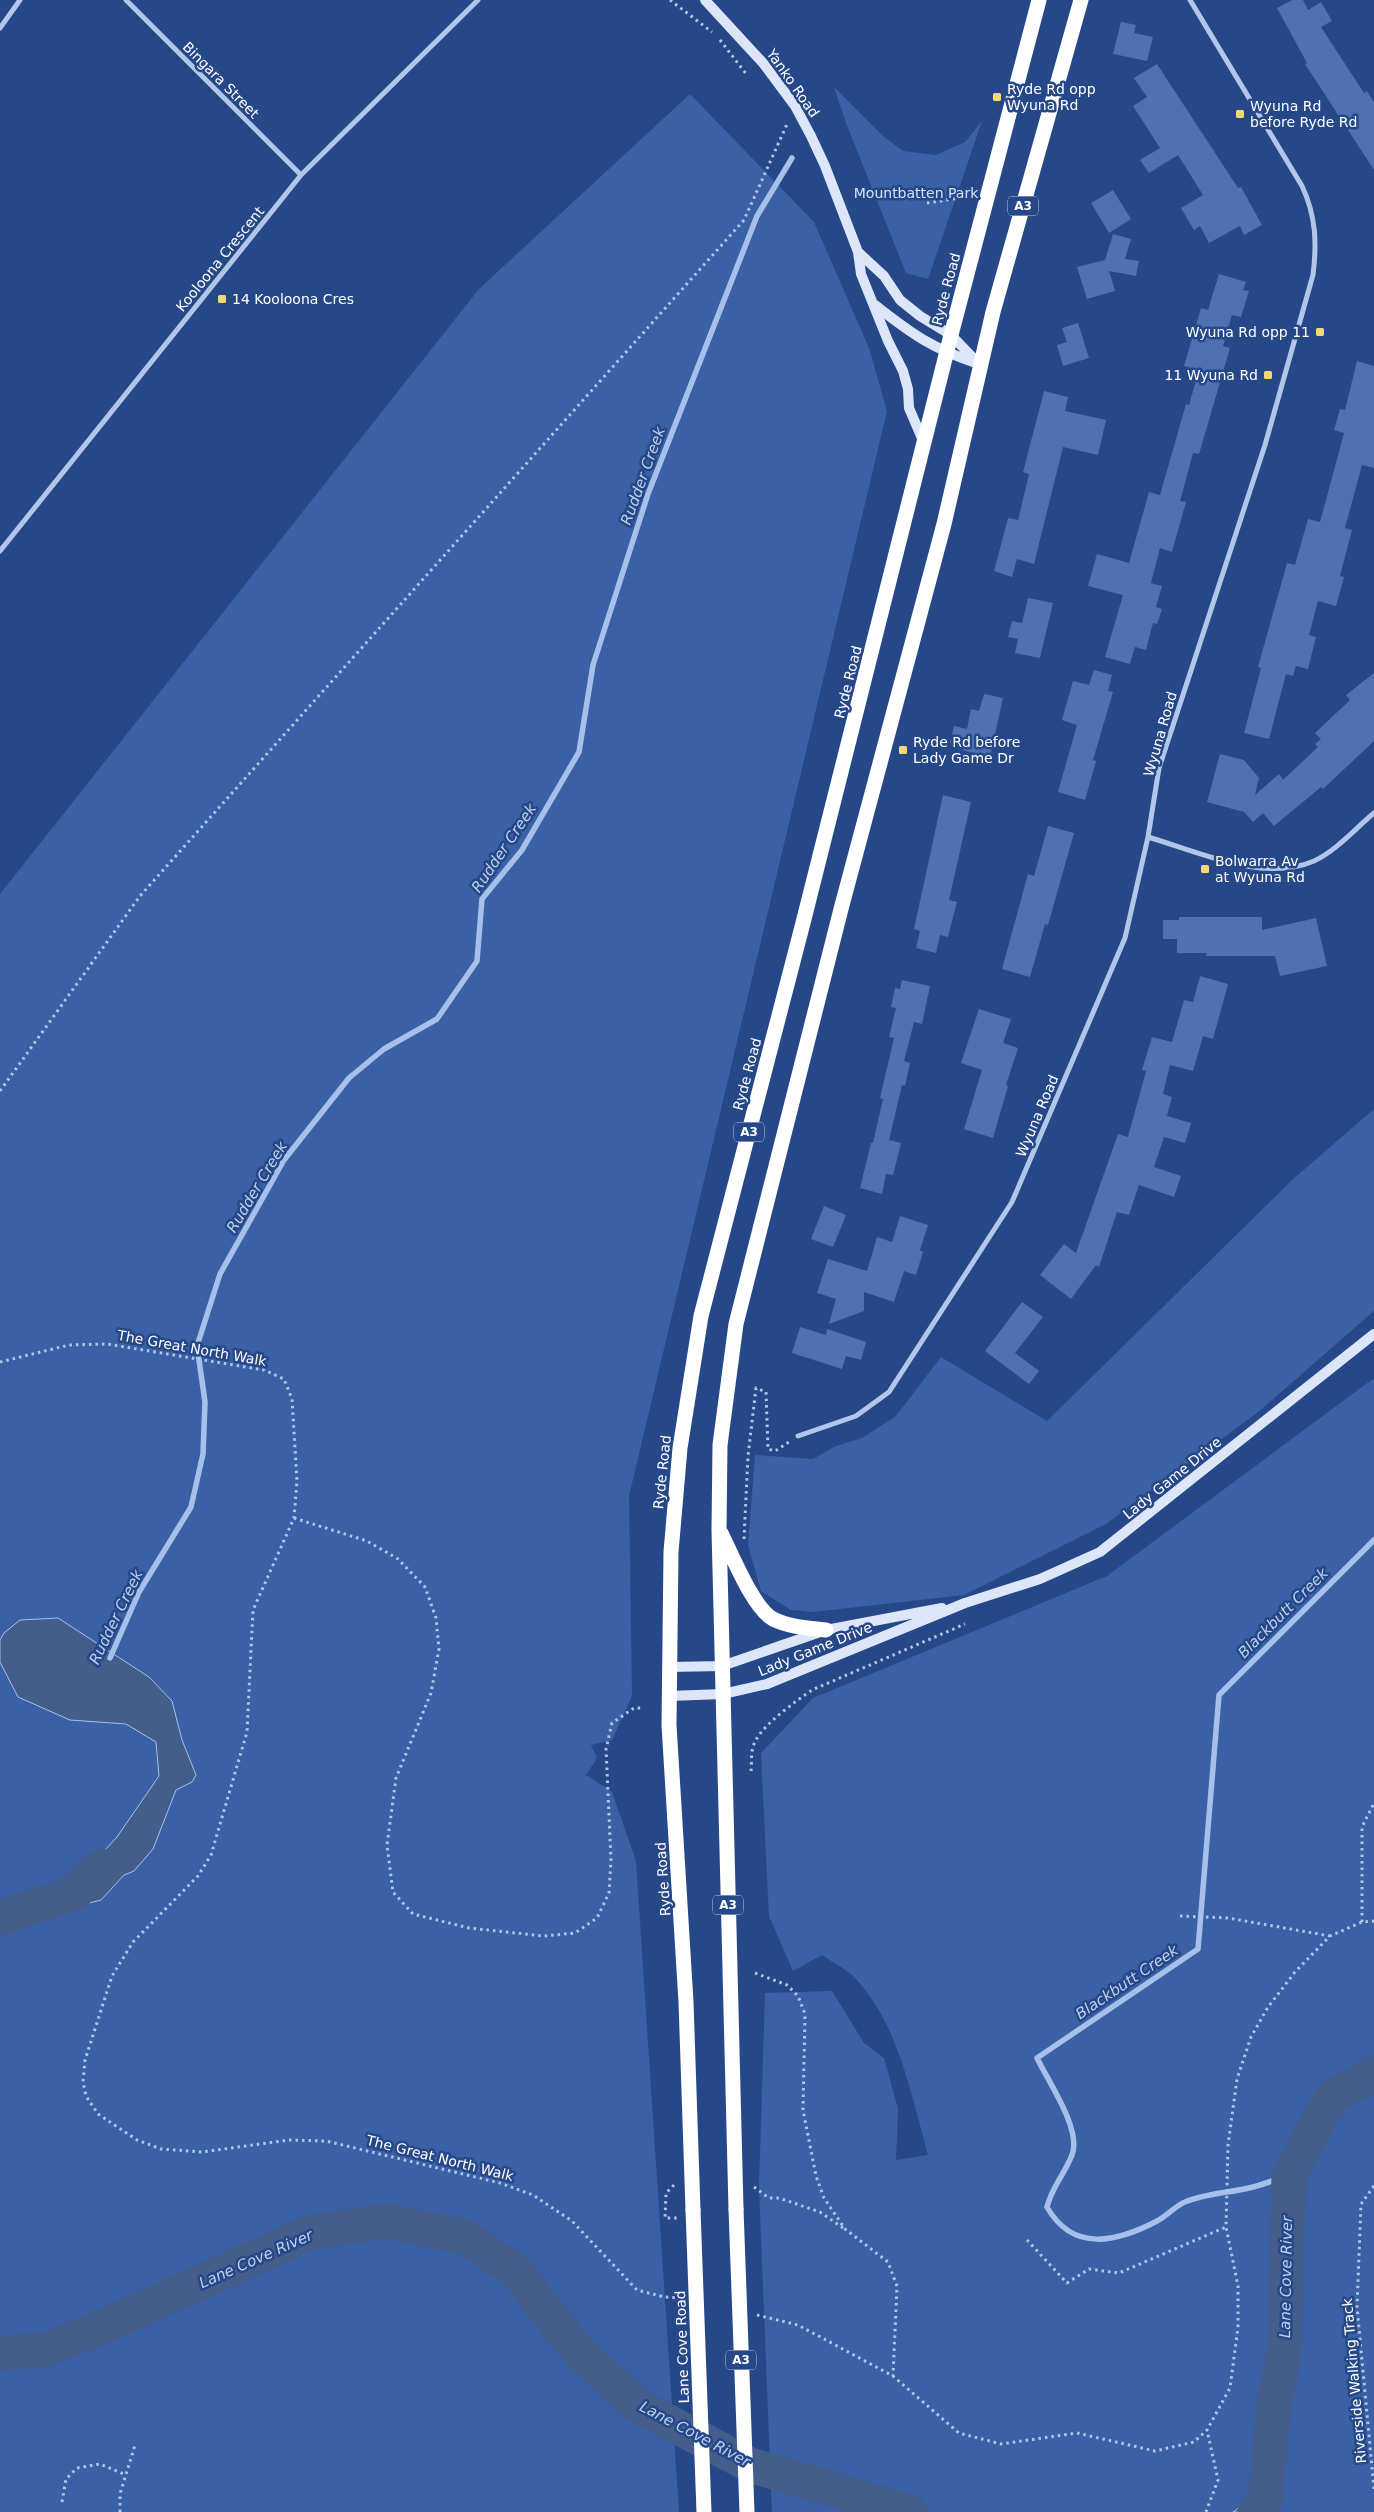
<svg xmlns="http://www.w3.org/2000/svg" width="1374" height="2512" font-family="'DejaVu Sans',sans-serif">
  <rect width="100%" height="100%" fill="#264888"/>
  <path fill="#3a61a5" d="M834,87L883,136L903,151L936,155L965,142L982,121L928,279L906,273L846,123Z
    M690,94L814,222L869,348L887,411L629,1496L632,1696L612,1740L591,1745L597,1758L586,1775L612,1792L636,1861L679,2512H0V894L479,289Z
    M1374,1109V1311L1257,1413L1106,1524L964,1595L813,1612L791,1610L761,1591L748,1545L755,1455L813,1459L836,1446L862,1438L896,1416L941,1357L1047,1421L1292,1180Z
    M1374,1378V2512H1265L1251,2499L1233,2512H772L759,2187L765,1993L832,1991L864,2043L884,2058L898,2109L896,2160L928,2155C911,2095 899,2024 854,1977C845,1968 832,1962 822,1955L793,1971L769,1916L761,1753L813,1698L1107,1576Z"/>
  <path fill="#445d8b" stroke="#a6c0ea" d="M58,1618L149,1677L172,1701L182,1740L196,1775L192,1782L176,1790L153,1849L134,1871L124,1875L101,1900L70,1908L63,1902L64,1894L117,1837L159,1776L156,1742L126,1724L70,1720L18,1697L0,1662V1640L4,1633L20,1620Z
    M1251,2499L1265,2512H1233Z"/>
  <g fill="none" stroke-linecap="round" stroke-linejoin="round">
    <path stroke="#a6c0ea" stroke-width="5.5" d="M110,1658L139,1592L191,1507L203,1454L205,1402L197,1346L220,1274L284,1160L349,1078L384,1049L437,1019L477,961L482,899L522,850L579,752L593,665L648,494L757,216L792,158
      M1289,2175C1277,2179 1265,2184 1253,2187C1231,2193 1206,2193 1185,2202C1175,2206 1167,2216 1157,2221C1117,2242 1073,2253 1047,2207C1052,2187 1064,2175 1072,2155C1082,2130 1048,2081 1037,2058L1198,1949L1219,1695L1374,1540"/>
    <path stroke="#445d8b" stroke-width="35" d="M0,1918L75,1893L101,1866
      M0,2353L45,2350L127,2316L311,2232L389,2221L466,2237L517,2272L545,2310L581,2354L638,2406L750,2465L910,2512
      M1255,2512L1265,2501L1275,2396L1284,2357L1289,2175L1332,2097L1374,2073"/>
  </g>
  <path fill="#4e71b0" d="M1292,0H1303L1308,10L1321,2L1332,21L1321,27L1364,93L1367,91L1374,102V170L1305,64L1307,63L1277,8Z
    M1121,22L1136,25L1134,33L1153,37L1147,61L1113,54Z
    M1157,64L1238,188L1241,187L1262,225L1244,235L1240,226L1209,243L1200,226L1194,230L1181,208L1203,195L1178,155L1149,173L1140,160L1160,148L1133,106L1147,97L1134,78Z
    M1113,190L1131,219L1109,233L1091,203Z
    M1113,234L1131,239L1125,259L1139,261L1136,276L1109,271L1115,291L1087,299L1077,267L1105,260Z
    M1219,274L1246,282L1243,290L1249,291L1241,317L1232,315L1223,346L1230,348L1199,454L1193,453L1180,501L1186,502L1172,552L1160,548L1151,583L1162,586L1156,607L1162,609L1157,624L1153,623L1146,650L1135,647L1130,664L1105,657L1123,595L1088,586L1097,554L1129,563L1149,492L1160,495L1186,404L1189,405L1199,370L1184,366L1201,308L1208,310Z
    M1078,323L1089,358L1063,366L1057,345L1067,342L1062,328Z
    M1357,361L1374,366V468L1362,465L1345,528L1352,530L1340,576L1344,577L1336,606L1318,601L1309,635L1316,637L1308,669L1296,666L1293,676L1286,674L1269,739L1244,733L1261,668L1258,667L1287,563L1295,565L1308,519L1320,522L1344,433L1334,430L1340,409L1345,410Z
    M1044,391L1068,397L1065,411L1106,420L1098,455L1063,447L1034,564L1017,559L1012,577L994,571L1008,518L1018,520L1029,474L1023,472Z
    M1028,598L1053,603L1040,658L1015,653L1018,639L1008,637L1012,621L1022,623Z
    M1094,670L1112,675L1108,691L1113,692L1093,760L1096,761L1085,800L1058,792L1077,725L1062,720L1073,681L1089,685Z
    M1374,673V741L1323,789L1321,787L1274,826L1263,813L1253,822L1244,812L1207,802L1220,754L1244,760L1259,778L1255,795L1279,774L1283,780L1318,747L1315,744L1321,739L1315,733L1350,700L1346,695Z
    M984,694L1003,698L990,757L962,750L963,746L950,743L954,726L967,729L971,709L979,711Z
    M943,795L971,802L949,900L957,902L948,937L940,935L936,953L916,948L920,931L914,929Z
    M1048,826L1074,833L1048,925L1045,924L1030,977L1002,969L1028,874L1034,876Z
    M1179,917H1262V930L1316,918L1327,966L1280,976L1275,956H1206L1207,953H1177V939H1163V920H1179Z
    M1200,976L1228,984L1213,1039L1203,1036L1193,1071L1170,1065L1163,1094L1172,1097L1167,1116L1191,1123L1185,1143L1164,1137L1154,1167L1181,1176L1174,1197L1139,1185L1129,1215L1117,1212L1099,1267L1096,1265L1071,1299L1040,1275L1064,1244L1076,1253L1118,1134L1128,1137L1146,1071L1142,1070L1152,1037L1172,1042L1184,1000L1193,1002Z
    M902,980L930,986L922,1024L914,1022L904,1061L910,1063L905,1086L902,1085L889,1140L901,1143L893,1175L886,1174L882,1194L860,1188L871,1143H873L883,1099L880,1098L894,1038L889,1037L896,1008L891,1007L895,988L900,989Z
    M979,1009L1011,1019L1003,1043L1018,1048L1006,1085L1008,1086L993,1138L964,1129L982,1070L961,1063Z
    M824,1206L846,1215L833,1247L811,1239Z
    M900,1216L928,1225L920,1250L923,1252L916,1275L904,1271L894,1302L864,1292V1311L829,1324L836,1299L817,1293L828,1259L867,1271L877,1237L892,1242Z
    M1022,1302L1043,1317L1015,1353L1039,1371L1029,1384L985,1351Z
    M800,1327L826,1335L827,1329L866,1342L861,1360L846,1356L842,1369L792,1353Z"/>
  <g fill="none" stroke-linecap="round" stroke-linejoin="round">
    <path stroke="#b2c6e9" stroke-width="3" stroke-dasharray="2.5 4" stroke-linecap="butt" d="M670,0L712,32
      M720,40L747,75
      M927,203L960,198
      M0,1091L140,896L744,220L788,122
      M0,1362L69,1345L107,1344L264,1370L284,1379L292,1399L297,1481L294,1518L253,1610L247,1732L211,1855L198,1876L133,1942L112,1976L85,2060L83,2082L86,2096L98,2114L137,2140L161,2149L202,2152L289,2140L326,2141L500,2183L533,2195L572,2221L637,2290L664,2297L680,2298
      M294,1518L367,1541L398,1559L425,1587L436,1618L439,1649L431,1693L396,1778L387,1845L393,1892L413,1914L469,1928L544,1936L575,1933L597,1918L609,1893L611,1860L606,1749L612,1723L634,1708H643
      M744,1539L748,1456L756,1388L766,1392L768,1449L775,1451L789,1442
      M751,1771C752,1761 750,1750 756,1740C765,1723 796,1701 812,1690L965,1624
      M1180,1916L1228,1918L1330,1936
      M1362,1922V1827L1374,1803
      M755,1973L787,1985L798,1996L805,2014L803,2110L816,2176L824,2198L845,2229L888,2262L897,2286L893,2376
      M674,2185L666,2193L665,2218H677
      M1374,2186L1361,2204L1357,2307L1374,2489
      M754,2187L769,2198H779L820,2212L843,2228
      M1027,2240L1067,2283L1089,2269L1119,2273L1226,2227
      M757,2315L798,2325L893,2376L959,2433L1001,2444L1077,2433L1155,2451L1194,2442L1207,2430L1230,2388L1238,2327V2286L1226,2227L1228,2145L1237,2079L1251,2037L1268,2007L1295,1972L1330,1936L1362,1922L1374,1921
      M62,2502L66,2479L77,2468L100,2464L126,2475
      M120,2512V2494L135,2445
      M1206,2512L1218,2480L1207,2430"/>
    <path stroke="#b2c6e9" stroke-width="5" d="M126,0L301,175
      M0,28L20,0
      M0,551L301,175L478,0
      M1148,837C1199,852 1263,883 1314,861C1336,851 1356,828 1374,813
      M798,1436L856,1416L889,1392L1012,1202L1125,938L1148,837L1159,768L1265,445L1313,275C1317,243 1316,216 1302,186L1190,0"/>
    <path stroke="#dce6f8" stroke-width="10" d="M705,0L763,63L795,106L811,136L825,166L858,252L861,274L888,341L903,371L908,389L909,408L924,443
      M858,252L884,276L900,300L920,316L951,335L979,364
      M875,305C913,335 933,349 979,364
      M670,1667L722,1666L826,1630L942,1608
      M669,1696L723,1694L767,1684L965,1603L1040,1579L1100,1552L1374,1334"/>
    <path stroke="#fff" stroke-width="15" d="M721,1533C732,1555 753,1608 773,1619C789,1627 808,1628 826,1630
      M736,2209L719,1530L720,1445L736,1324L841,909L944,524L993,312L1081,0
      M693,2210L686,2002L669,1725L671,1552L680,1448L701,1316L803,923L951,335L1039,0"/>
    <path stroke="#fff" stroke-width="15" d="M736,2209L747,2512
      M693,2210L704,2512"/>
  </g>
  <g fill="#f2d976" stroke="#264888" stroke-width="2">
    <rect x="992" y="92" width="10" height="10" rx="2.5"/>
    <rect x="1235" y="109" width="10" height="10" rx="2.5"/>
    <rect x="217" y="294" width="10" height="10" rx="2.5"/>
    <rect x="1315" y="327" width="10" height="10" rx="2.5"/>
    <rect x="1263" y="370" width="10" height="10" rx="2.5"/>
    <rect x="898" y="745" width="10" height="10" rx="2.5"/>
    <rect x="1200" y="864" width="10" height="10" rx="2.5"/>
  </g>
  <g text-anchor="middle" stroke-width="5" stroke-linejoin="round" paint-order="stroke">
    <g fill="#264888" stroke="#bec8db" stroke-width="1">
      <rect x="1008" y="196.5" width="30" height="19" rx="4"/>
      <rect x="734" y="1122.5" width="30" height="19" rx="4"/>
      <rect x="713" y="1895.5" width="30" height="19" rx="4"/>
      <rect x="726" y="2350.5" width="30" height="19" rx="4"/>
    </g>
    <g font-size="12" font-weight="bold" fill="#fff">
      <text x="1023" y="210">A3</text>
      <text x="749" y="1136">A3</text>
      <text x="728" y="1909">A3</text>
      <text x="741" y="2364">A3</text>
    </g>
    <g font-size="14" fill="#fff" stroke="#264888">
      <text transform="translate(221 80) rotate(45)" y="5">Bingara Street</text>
      <text transform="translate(793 83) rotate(55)" y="5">Yanko Road</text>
      <text transform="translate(220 259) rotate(-51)" y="5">Kooloona Crescent</text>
      <text transform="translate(946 289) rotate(-75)" y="5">Ryde Road</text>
      <text transform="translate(848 682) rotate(-76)" y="5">Ryde Road</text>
      <text transform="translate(1160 734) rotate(-74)" y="5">Wyuna Road</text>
      <text transform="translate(747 1074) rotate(-75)" y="5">Ryde Road</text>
      <text transform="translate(1037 1116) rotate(-67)" y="5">Wyuna Road</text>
      <text transform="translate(192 1348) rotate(10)" y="5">The Great North Walk</text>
      <text transform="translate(662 1472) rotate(-84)" y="5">Ryde Road</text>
      <text transform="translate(1172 1478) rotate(-39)" y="5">Lady Game Drive</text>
      <text transform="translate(815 1649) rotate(-22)" y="5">Lady Game Drive</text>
      <text transform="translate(663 1879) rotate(-94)" y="5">Ryde Road</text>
      <text transform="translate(440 2158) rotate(14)" y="5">The Great North Walk</text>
      <text transform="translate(682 2347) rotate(-92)" y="5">Lane Cove Road</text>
      <text transform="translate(1354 2381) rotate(-95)" y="5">Riverside Walking Track</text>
    </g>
    <g font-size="14" fill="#fff" stroke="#264888" text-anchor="start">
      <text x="1007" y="94">Ryde Rd opp<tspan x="1007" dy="16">Wyuna Rd</tspan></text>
      <text x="1250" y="111">Wyuna Rd<tspan x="1250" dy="16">before Ryde Rd</tspan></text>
      <text x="232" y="304">14 Kooloona Cres</text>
      <text x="1310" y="337" text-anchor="end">Wyuna Rd opp 11</text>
      <text x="1258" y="380" text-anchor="end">11 Wyuna Rd</text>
      <text x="913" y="747">Ryde Rd before<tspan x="913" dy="16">Lady Game Dr</tspan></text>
      <text x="1215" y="866">Bolwarra Av<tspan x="1215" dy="16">at Wyuna Rd</tspan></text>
    </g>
    <g font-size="14" fill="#d6e2f7" stroke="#264888">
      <text x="916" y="198">Mountbatten Park</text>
    </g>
    <g font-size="15" font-style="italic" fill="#bdd0f0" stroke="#264888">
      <text transform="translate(643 476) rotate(-70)" y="5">Rudder Creek</text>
      <text transform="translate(504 848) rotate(-56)" y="5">Rudder Creek</text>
      <text transform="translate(257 1187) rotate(-59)" y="5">Rudder Creek</text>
      <text transform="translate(1283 1613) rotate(-45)" y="5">Blackbutt Creek</text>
      <text transform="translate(116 1617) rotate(-64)" y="5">Rudder Creek</text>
      <text transform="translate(1127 1982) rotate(-34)" y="5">Blackbutt Creek</text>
      <text transform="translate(256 2259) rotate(-24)" y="5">Lane Cove River</text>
      <text transform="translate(1286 2277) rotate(-89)" y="5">Lane Cove River</text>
      <text transform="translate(695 2434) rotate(28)" y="5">Lane Cove River</text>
    </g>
  </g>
</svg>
